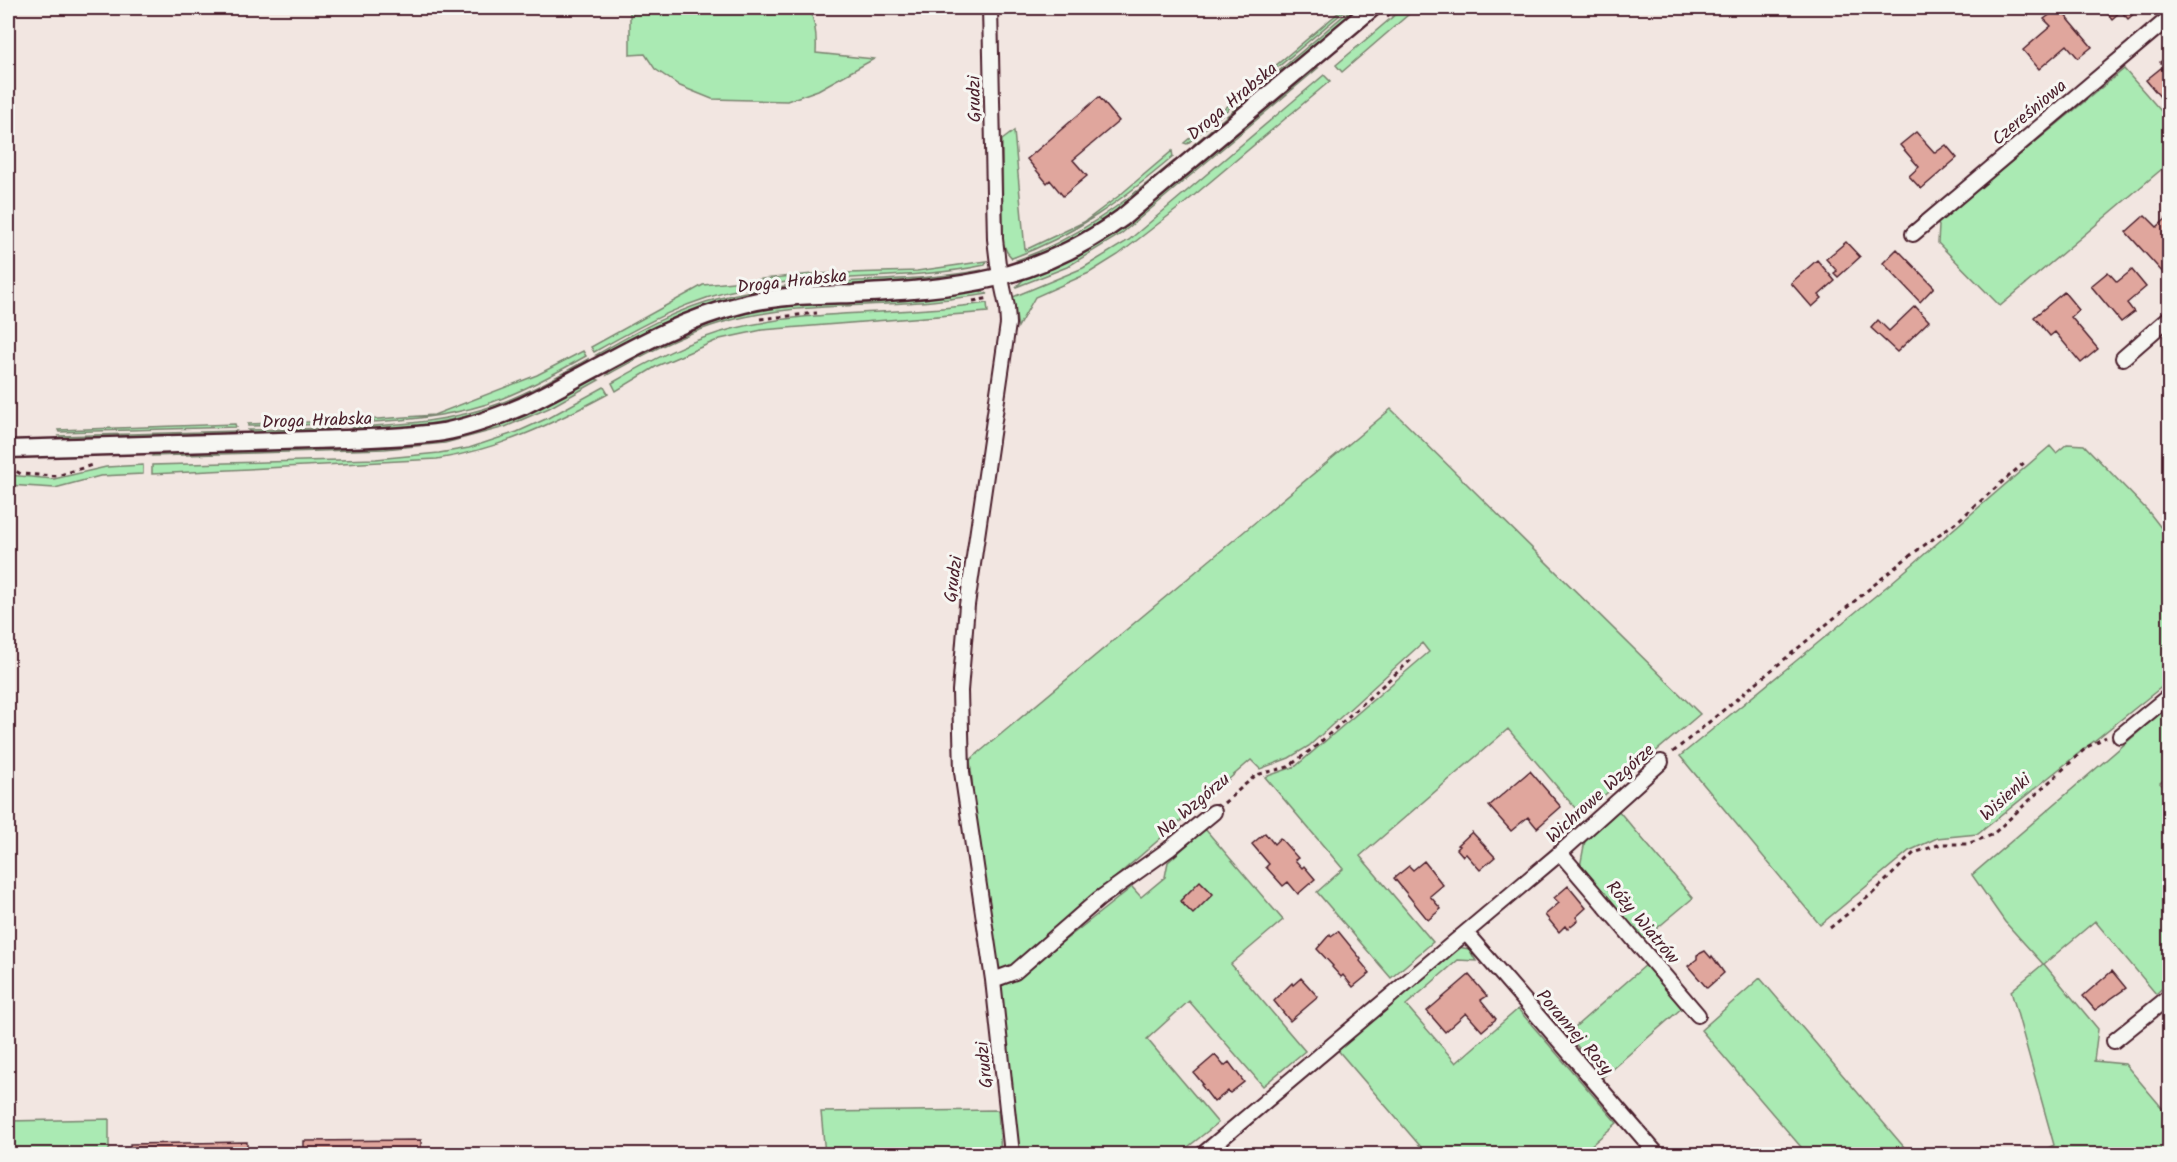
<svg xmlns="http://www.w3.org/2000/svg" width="2177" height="1162" font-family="Kalam,sans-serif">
  <rect width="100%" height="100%" fill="#f2e6e1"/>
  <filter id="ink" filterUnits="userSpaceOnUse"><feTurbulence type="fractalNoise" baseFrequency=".0167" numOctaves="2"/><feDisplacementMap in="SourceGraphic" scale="12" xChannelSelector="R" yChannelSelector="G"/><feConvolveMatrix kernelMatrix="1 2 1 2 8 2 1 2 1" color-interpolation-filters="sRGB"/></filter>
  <g filter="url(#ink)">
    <path fill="#aaeab3" stroke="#7a846f" stroke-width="1.5" d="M630,8H809C816,23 817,37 816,53L874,59L818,90L787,101L712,99L680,86L655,69L645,54L630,55Z
      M1344,8H1348L1187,144L1184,143Z
      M1403,8H1416L1342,72L1336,65Z
      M1350,10L1349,16L1197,144L1193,145Z
      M1313,67L1318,68L1121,234L1067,267L1016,287L1024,279L1079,256L1117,232Z
      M2124,69L2169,120V163L2000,306L1938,243L1939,226L1937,223Z
      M1324,75L1330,81L1185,203L1118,255L1089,273L1035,297L1018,327L1013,297L1083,268L1129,240Z
      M1014,131L1025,250L1084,222L1120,195L1172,151L1173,157C1123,199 1074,236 1012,258L1007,252L1003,243L1002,140Z
      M1173,162L1171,168C1130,202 1089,237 1039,255C1032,258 1025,262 1017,260C1077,239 1125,202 1173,162Z
      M987,261L985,265C906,282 824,273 745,288C690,298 642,325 594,352L591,347L703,285L813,274L917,271Z
      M982,270L975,275L942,280L754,294C698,305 650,328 601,356L596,355C637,331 678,308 724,297C808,275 897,286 982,270Z
      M980,291L988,294C966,297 943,300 920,302C855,307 787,304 724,322C682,334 645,354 607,375L609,370C644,351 700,318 739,314C759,312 781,306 802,305C861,300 921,300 980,291Z
      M987,303L988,312L762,330L720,339L657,366L616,391L612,383C650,361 689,340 732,329C815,308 903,316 987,303Z
      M583,351L586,356C554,374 522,392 487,404C443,418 397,421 351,423V421L434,415L537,375Z
      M588,359L587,364C505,411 449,427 355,431L351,427C403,425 453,421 501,403C532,391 560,375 588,359Z
      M594,378L599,380L549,408L505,427L445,443L385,449L152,456L155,452L450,438C502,426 547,405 594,378Z
      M604,387L608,394C552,424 500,449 437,459L152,474V465L376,459L439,453L469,448L517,432L548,418Z
      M1391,409L1700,714L1581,815L1508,729L1360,856L1433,942L1391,978L1317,892L1343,869L1265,777L1296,766L1429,652L1422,643L1309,746L1289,758L1260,769L1251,760L1013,966L999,971L980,860L970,760Z
      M339,421V424L248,426V424Z
      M235,424L236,427L59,432L58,430Z
      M339,428L335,431L252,434L248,430Z
      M236,431L232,435L62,440L59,436Z
      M2067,444L2084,445L2148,511L2169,538V681L1978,834L1937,838L1909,851L1820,925L1680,756L1891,583L2050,446L2056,453Z
      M143,465V474L100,476L55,488L8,485V475L54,479L106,467Z
      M2169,706V775L2160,783L2170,794L2169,982L2156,994L2095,921L2044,964L2098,1029L2094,1061L2125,1064L2169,1116V1154H2036L2054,1145L2011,991L2043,964L2005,922L1972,875Z
      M1617,809L1693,898L1643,940L1580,867L1586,835Z
      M1205,829L1283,920L1231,964L1305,1051L1263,1086L1189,1001L1147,1039L1218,1123L1179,1154H1018L1000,987L1026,971L1132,887L1141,897L1165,877L1168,862Z
      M1458,947L1469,949L1476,961L1458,960L1406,1005L1456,1063L1518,1009L1617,1123L1581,1154H1427L1336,1048Z
      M1647,964L1683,1007L1603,1077L1567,1034Z
      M1760,978L1910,1154H1807L1701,1030Z
      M998,1110L1001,1154H825L821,1112Z
      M109,1119V1154H8V1121Z"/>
    <path fill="#e0a69d" stroke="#4a1f2b" stroke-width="1.5" d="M2059,8L2092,47L2078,58L2067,45L2039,69L2023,50L2051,26L2044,19Z
      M2103,8H2134L2137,11L2128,19L2121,11L2112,19Z
      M2170,54V90L2161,98L2146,80L2161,68L2162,69L2165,67L2160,62Z
      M1099,97L1119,121L1073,160L1087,176L1063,196L1050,180L1047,183L1027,159Z
      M1916,132L1935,153L1946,145L1957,158L1921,189L1909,176L1919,167L1900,145Z
      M2145,215L2157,227L2168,217L2170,219V271L2165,275L2126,232Z
      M1846,242L1860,257L1838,277L1834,273L1837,271L1826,259Z
      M1897,249L1934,287L1920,302L1883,263Z
      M1817,260L1835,281L1819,295L1822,298L1812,307L1791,283Z
      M2132,270L2146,287L2127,303L2134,312L2121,322L2091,286L2108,272L2117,282Z
      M2064,292L2079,310L2071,317L2098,349L2081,363L2055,332L2050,336L2034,317Z
      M1915,306L1929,321L1897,352L1871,328L1878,320L1889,331Z
      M1530,771L1561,807L1537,828L1528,817L1511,831L1489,806Z
      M1472,832L1495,857L1480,870L1466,854L1463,856L1457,849L1460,846L1458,845Z
      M1265,833L1274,844L1280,838L1298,858L1295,860L1302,868L1304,866L1315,879L1298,894L1288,882L1283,886L1266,867L1269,864L1252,844Z
      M1424,861L1443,885L1430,896L1441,909L1428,920L1394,878L1409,866L1413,870Z
      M1200,881L1213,894L1193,914L1180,901Z
      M1568,886L1586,908L1576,917L1578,920L1567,929L1565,926L1559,932L1545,915L1559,903L1554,898Z
      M1338,931L1361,959L1360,961L1370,973L1353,987L1343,975L1341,977L1332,967L1333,966L1317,949L1330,934L1331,936Z
      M1705,951L1711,958L1712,956L1724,973L1707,988L1688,966L1697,959V955Z
      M2112,971L2126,988L2095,1010L2083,996Z
      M1469,975L1487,996L1481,1000L1496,1019L1482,1031L1466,1013L1445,1032L1427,1011Z
      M1301,978L1318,997L1290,1021L1274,1001L1292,983L1293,985Z
      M1215,1055L1224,1066L1229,1062L1244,1082L1230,1093L1228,1091L1214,1102L1201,1085L1203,1084L1194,1073Z
      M421,1140V1154H304V1141Z
      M247,1142V1154H130V1144Z"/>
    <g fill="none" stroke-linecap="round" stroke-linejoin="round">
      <defs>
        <path id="minor" d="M990,8L995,239L998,264L1007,307L1008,324L967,605L960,691L962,772L993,980L1012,1154
          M1913,234L2170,17
          M2123,358L2170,317
          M2120,736L2170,695
          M1560,853L1698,1015
          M1466,933L1657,1154
          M993,980L1015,972L1099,899L1169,849L1214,812
          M2114,1041L2170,996
          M1203,1154L1560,853L1661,762"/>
        <path id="tertiary" d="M8,449L345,439C377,438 410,437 443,432C470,427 497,417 523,406C596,371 664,323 744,304C779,295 817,295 852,294C959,288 1032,283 1122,218L1372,8"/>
      </defs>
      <use href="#minor" stroke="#4a1f2b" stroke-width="18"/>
      <use href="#tertiary" stroke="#4a1f2b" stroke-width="21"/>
      <path stroke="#4a1f2b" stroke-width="3" stroke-dasharray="4.5 4.5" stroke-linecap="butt" d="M1387,16L1397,8
        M973,301L990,298
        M760,319L817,313
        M8,470H14L21,474L57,476L95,464
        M1673,752L1904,560L1959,520L2025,462
        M1224,803L1256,775L1288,767L1316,746L1413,658
        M1830,928L1873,893L1914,853L1941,844H1967L1992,835L2087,747L2106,737"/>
      <use href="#minor" stroke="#f6f6f2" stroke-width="14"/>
      <use href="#tertiary" stroke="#f6f6f2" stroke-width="16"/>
    </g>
  </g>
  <g text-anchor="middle" stroke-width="6" stroke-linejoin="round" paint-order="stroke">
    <g font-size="18" fill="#4a1f2b" stroke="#f6f6f2">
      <text transform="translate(974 99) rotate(-91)" y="6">Grudzi</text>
      <text transform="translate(1232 101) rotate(-40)" y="6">Droga Hrabska</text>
      <text transform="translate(2029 112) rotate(-40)" y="6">Czereśniowa</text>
      <text transform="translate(792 281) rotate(-6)" y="6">Droga Hrabska</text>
      <text transform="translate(317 420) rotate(-2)" y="6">Droga Hrabska</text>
      <text transform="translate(953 579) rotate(-82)" y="6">Grudzi</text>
      <text transform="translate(1600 793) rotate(-42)" y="6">Wichrowe Wzgórze</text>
      <text transform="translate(2005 797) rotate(-42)" y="6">Wisienki</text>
      <text transform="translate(1193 805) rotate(-40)" y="6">Na Wzgórzu</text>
      <text transform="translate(1643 922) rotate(50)" y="6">Róży Wiatrów</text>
      <text transform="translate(1575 1032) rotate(49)" y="6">Porannej Rosy</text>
      <text transform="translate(984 1065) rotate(-96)" y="6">Grudzi</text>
    </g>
  </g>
  <rect width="2177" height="1162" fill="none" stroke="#f6f6f2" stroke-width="30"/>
  <rect x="15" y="15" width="2147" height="1132" fill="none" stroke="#4a1f2b" stroke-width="2" filter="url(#ink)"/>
</svg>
